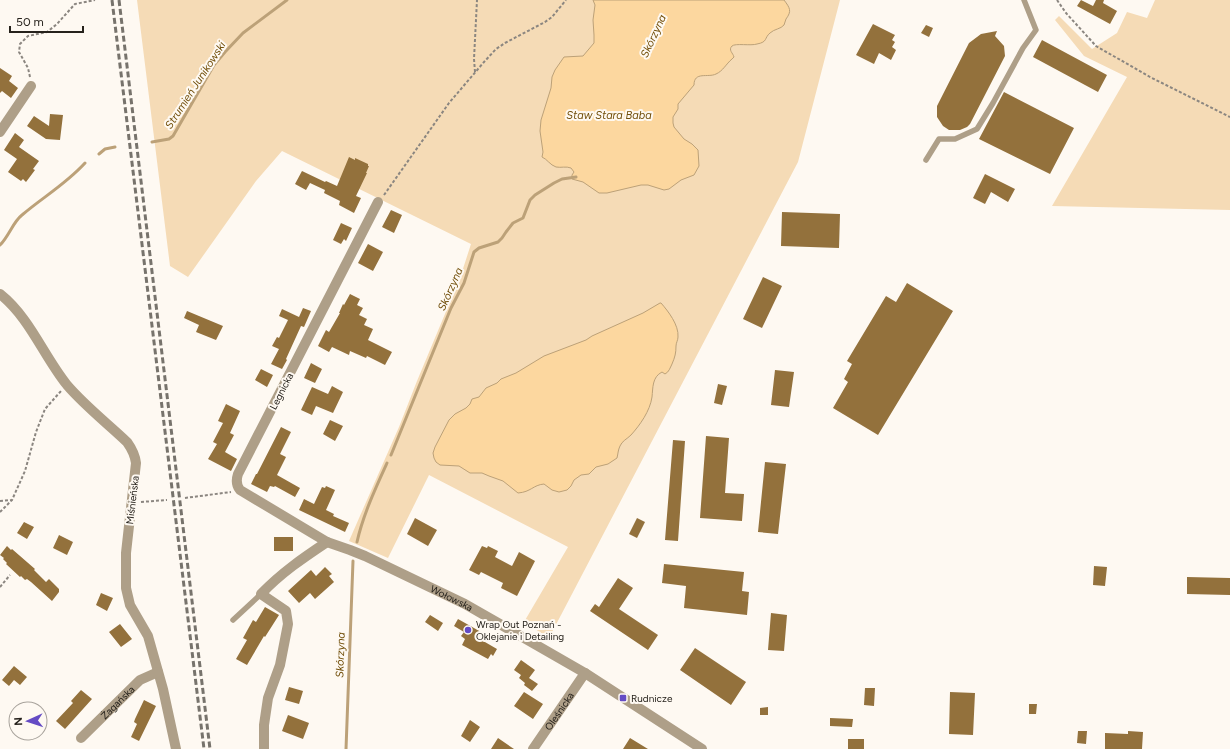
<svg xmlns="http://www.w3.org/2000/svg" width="1230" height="749" font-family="Figtree,sans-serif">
  <rect width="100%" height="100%" fill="#fef9f2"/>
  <path fill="#f5dbb6" d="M137,0H840L798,162L549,638L524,622L568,547L429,475L388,558L349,541L399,427L417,381L460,278L471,244L282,151L256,181L188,277L170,266Z
    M1155,0H1230V210L1052,206L1127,77L1084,56L1055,20L1059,16L1092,49L1117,33L1127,12L1147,18Z"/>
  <path fill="#fcd79f" stroke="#bca178" d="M593,0H784C790,8 792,11 786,19C785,21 785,23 784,25C781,29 774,29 770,33C764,38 768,42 757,44C751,46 735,43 732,46C728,50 733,53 734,57L732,59C726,64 723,71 716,74C708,78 694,71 694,85L678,104V109L673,117V123L674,127L684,139L692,144L698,150L699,166L694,175L681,180L669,189L664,190L648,185H641L607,193H599L583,182L572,179V175L574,172L571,168C566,166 561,168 556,167C550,165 547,159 542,157L543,152L540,131L541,120L551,88L552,77L555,70L564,57L583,56L594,43V35L593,20L595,5Z
    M660,303H661C668,311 679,325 678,337C678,340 676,343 676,346C676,353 675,357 672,364C670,368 669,372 665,374L662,372C652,377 653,388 652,397C650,411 640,425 631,435C627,439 622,441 620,446C618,450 618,454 617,458L608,464L596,467L589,474L581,475L574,480L571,486L567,490L559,492L552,490L544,484C533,485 531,492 518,493L503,481L489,476L482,473H470L459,466L440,465L436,462L434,458L433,453L435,447L449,420L455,414L466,408L470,404L472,399L479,397L486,388L497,383L501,379L516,373L544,356L586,340L592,336L643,313Z"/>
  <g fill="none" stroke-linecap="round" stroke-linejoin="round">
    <path stroke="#bca178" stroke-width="3" d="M152,142L169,139L173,136L214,65L225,52L243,33L287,0
      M99,154L105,149L115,147
      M0,245C9,236 13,222 22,215C43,197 66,184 85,163
      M391,455L451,308L464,283L474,252L479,248L498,242L502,238L506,232L513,223L523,218L530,200L535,195L554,183L562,179L576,177
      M357,542C363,515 376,487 387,463
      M346,749L353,561"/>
  </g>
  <path fill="#93713c" d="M1081,0L1093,6L1096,0H1104L1103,3L1117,11L1110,24L1077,6Z
    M873,24L895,35L892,40L895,42L892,47L896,50L891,60L879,53L874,64L856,55Z
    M926,25L933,28L929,37L921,33Z
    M997,31L995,36L1004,46L1005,56L970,124L967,127L960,130H949L943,126L937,117V106L969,43L981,34Z
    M1042,40L1107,75L1098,92L1033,57Z
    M0,68L12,76L9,81L18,88L11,98L2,91L0,93Z
    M1004,92L1074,128L1050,174L979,139Z
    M50,114L63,115L60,140L46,139L27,126L34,116L49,126Z
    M15,133L24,140L19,147L39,161L33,169L35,170L26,182L23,179L21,181L8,172L17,159L4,150Z
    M349,157L355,160V158L368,164V166H369L366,173H367L356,196L361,198L354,213L339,205L340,201L324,193L325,190L310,183L306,190L295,184L302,171L325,182L326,181L337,186Z
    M985,174L1015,189L1008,202L991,192L985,204L973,198Z
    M391,210L402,215L394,233L382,227Z
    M782,212L840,214L839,248L781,246Z
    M341,223L352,228L346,241L344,239L341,244L333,240Z
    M368,244L383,252L373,271L358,263Z
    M763,277L782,286L762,328L743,319Z
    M907,283L953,311L878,435L833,408L848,382L844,379L852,364L847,361L886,296L896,302Z
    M350,294L360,299L357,305L363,308L359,315L367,319L364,325L373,329L368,340L392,352L385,365L367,356L366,358L350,351L349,355L332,347L329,352L318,346L326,330L329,332L340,313H339L343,304L344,305Z
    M303,308L311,311L304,327L301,326L286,359L287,360L282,369L271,364L279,349L272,346L277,337L279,338L288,320L279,316L282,309L299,317Z
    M187,311L223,326L216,340L196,332L199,325L184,318Z
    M311,363L322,369L315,383L304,378Z
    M261,369L273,375L267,387L255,380Z
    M775,370L794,372L789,407L771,405Z
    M718,384L727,386L722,405L714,403Z
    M332,386L343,392L333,413L316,406L312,415L301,410L312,387L328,394Z
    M226,404L240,411L230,433L234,435L225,452L237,459L231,471L208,459L217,444L213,442L223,423L218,421Z
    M330,420L343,426L335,441L323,434Z
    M281,427L291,432L280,454L286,457L277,475L300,488L295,497L275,486L274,487L270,486L267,492L251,484L256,474H257Z
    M706,436L729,438L725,493L744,494L742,521L700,518Z
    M673,440L685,441L678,541L665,540Z
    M765,462L786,464L778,534L758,532Z
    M326,486L335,490L326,510L334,514L333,516L349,523L345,532L299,510L304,499L314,504L322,487L325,488Z
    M415,518L437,530L428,546L407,534Z
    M637,518L645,522L637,538L629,534Z
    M24,522L34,527L27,539L17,533Z
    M59,535L73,542L67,555L53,548Z
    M274,537H293V551H274Z
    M7,546L11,550L12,549L35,569L34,570L46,582L49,579L59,589V592L52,601L31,582L27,579L25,580L21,576L20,577L6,564L7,563L3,559L4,558L0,555Z
    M482,546L487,548L488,546L498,551L495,557L512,566L519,552L535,561L517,596L501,588L503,583L481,572L479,575L469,570Z
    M664,564L744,572L742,591L749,592L747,615L684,608L686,586L662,583Z
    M1094,566L1107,567L1105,586L1093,585Z
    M325,567L332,574L329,576L334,582L315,599L310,593L299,603L288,591L311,570L316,576Z
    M1187,577L1230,578V595L1187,594Z
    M618,578L633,588L619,609L658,635L648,650L590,611L595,604L599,607Z
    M101,593L113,598L107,611L96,605Z
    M265,607L279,615L265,637L264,636L247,665L236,659L247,640L243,638L253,620L256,622Z
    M771,613L787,615L784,651L768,650Z
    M430,615L443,623L438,631L425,622Z
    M458,619L481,632L478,638L497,649L493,656L491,654L488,659L462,645L465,639L461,636L464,632L454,626Z
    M120,624L132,639L121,647L109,632Z
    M695,648L746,682L731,705L680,670Z
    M521,660L535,670L529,678L538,684L532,691L524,685L525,683L519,678L521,675L514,670Z
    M14,666L27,677L20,685L14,680L9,686L2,680Z
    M289,687L303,691L299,704L285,700Z
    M865,688H875L874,706L864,705Z
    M81,690L92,699L65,729L56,721L73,703L71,701Z
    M524,692L543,704L533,719L514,706Z
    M950,692L975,693L973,735L949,734Z
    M144,700L156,706L139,741L131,737L137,724L134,722L135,719Z
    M1029,704H1037L1036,714H1029Z
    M768,707V715H760V708Z
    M288,715L309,723L303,739L282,731Z
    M830,718L853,719L852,727L830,726Z
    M470,720L480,727L470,742L461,736Z
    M1078,731H1087L1086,744L1077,743Z
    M1128,731L1143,732L1142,749H1105V733L1128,734Z
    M498,738L514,749H491Z
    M630,738L648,749H623Z
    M848,739H864V749H848Z"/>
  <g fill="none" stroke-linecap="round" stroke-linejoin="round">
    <path stroke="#8b8680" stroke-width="2" stroke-dasharray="3 2" stroke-linecap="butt" d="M1057,0L1066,13L1096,46L1150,77L1230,117
      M475,72L474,59L477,0
      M30,77L28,68L19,52L20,44L28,36L47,32L57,24L75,4L95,0
      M384,195L449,103L484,62L496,49L505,43L545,22L552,17L566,0
      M185,498L231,492
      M0,501L12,500
      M141,502L167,500
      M0,512L12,500L25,471L36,432L45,409L61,391
      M0,587L10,575"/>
    <path stroke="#ae9f88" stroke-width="5.5" d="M926,160L939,139H955L977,129L993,103L1023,48L1036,30L1024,0
      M233,620L261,594"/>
    <g stroke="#ae9f88" stroke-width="10">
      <path d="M0,132L31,86"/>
      <path id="s1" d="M378,202L238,474C236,480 236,485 240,490L327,542L350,550L365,556L465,604L585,673L702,749"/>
      <path d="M0,294C30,318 43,355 67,385C85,406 107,423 127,442C132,449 135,455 136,463L126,553V588L130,605L148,636L163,689L176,749"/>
      <path id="s2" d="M81,738L140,680L158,672"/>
      <path d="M264,749V725L268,698L280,665L288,624L286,611L261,594C281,573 303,558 327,542"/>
      <path id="s3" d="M533,749L585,673"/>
    </g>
    <path stroke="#77736c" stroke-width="3" stroke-dasharray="6 3" stroke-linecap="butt" d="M112,0L204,749
      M119,0L210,749"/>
  </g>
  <g fill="#644bc4" stroke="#fef9f2" stroke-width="1.5">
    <circle cx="468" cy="630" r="4"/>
    <rect x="619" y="694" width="8" height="8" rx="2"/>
  </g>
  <g text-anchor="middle" stroke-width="4" stroke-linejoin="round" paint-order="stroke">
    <g font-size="10" fill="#26221c" stroke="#fef9f2">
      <text transform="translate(281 391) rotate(-63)" y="4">Legnicka</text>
      <text transform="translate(132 500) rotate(-83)" y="4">Miśnieńska</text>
      <text dy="4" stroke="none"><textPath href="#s1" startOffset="561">Wołowska</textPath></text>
      <text dy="4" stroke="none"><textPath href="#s2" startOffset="51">Żagańska</textPath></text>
      <text dy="4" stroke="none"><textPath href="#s3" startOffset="46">Oleśnicka</textPath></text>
    </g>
    <g font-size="10" fill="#26221c" stroke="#fef9f2" text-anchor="start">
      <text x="476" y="628">Wrap Out Poznań -<tspan x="476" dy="12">Oklejanie i Detailing</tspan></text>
      <text x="631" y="702">Rudnicze</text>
    </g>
    <g font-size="11" font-style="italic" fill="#714e09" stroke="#fef9f2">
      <text transform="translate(653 36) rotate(-65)" y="4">Skórzyna</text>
      <text transform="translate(195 85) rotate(-57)" y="4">Strumień Junikowski</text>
      <text x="609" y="119">Staw Stara Baba</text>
      <text transform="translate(450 289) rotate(-66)" y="4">Skórzyna</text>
      <text transform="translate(340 655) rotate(-88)" y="4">Skórzyna</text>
    </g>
  </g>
  <g transform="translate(28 721) rotate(267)"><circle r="19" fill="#fef9f2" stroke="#a8a39c"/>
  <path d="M0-3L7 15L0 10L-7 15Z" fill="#644bc4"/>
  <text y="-6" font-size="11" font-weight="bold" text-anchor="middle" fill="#26221c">N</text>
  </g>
  <path d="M10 26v6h73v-6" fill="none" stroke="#26221c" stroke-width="2"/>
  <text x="16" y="26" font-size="12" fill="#26221c" stroke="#fef9f2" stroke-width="3" paint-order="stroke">50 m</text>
</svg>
